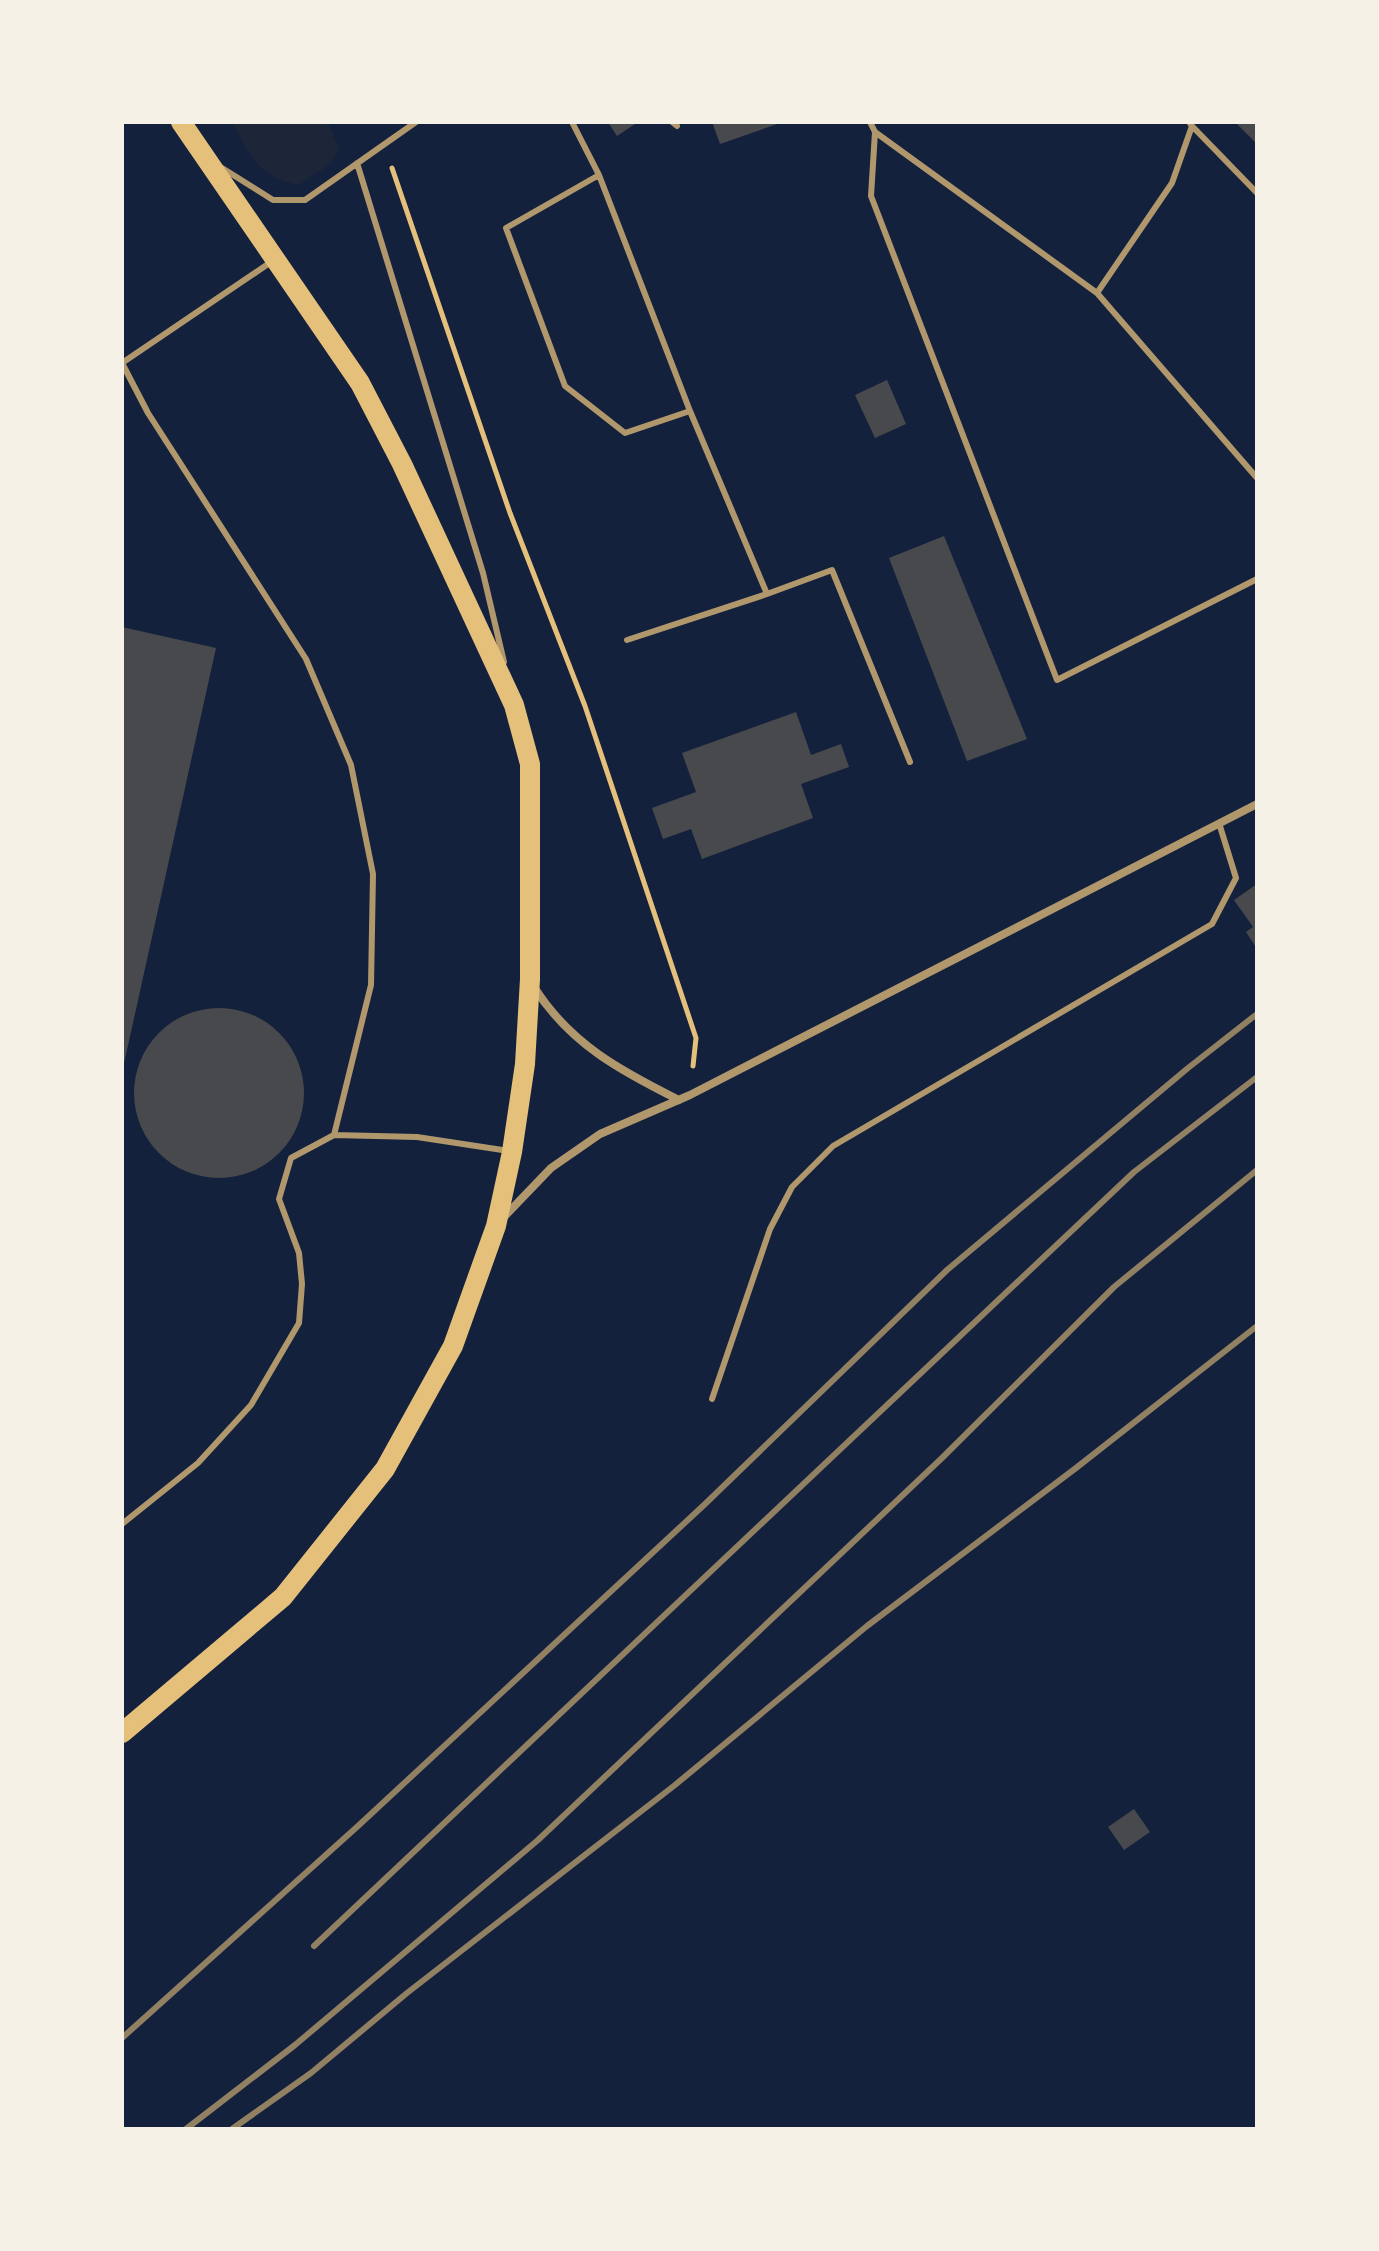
<svg xmlns="http://www.w3.org/2000/svg" width="1379" height="2251" font-family="Mulish,sans-serif">
  <rect width="100%" height="100%" fill="#14213d"/>
  <path fill="#1d2539" d="M231,122H328L339,150L330,164L298,185C256,176 252,156 231,122Z"/>
  <path fill="#48494c" d="M608,122H638L617,136Z
    M712,122H783L720,144Z
    M1235,122H1257V144Z
    M887,380L906,424L875,438L855,395Z
    M944,536L1027,739L967,761L889,558Z
    M122,627L216,648L123,1068H122Z
    M796,712L811,755L841,744L849,767L801,784L813,818L702,859L691,829L663,839L652,808L696,792L682,753Z
    M1257,884V949L1246,932L1253,927L1234,900Z
    M134 1093a85 85 0 1 1 170 0a85 85 0 1 1-170 0Z
    M1134,1809L1150,1832L1124,1850L1108,1827Z"/>
  <g fill="none" stroke-linecap="round" stroke-linejoin="round">
    <path stroke="#e5c07b" stroke-width="5" d="M392,168L510,513L585,706L696,1038L693,1066"/>
    <path stroke="#b1986c" stroke-width="6" d="M572,122L599,175L690,411L625,433L565,386L506,228L599,175
      M672,122L677,126
      M870,122L875,132L871,196L1057,680L1257,579
      M1192,126L1257,193
      M875,132L1097,293L1257,478
      M357,163L483,573L504,662
      M222,168L273,200H305L416,122
      M271,262L122,363L148,413L306,659L351,765L373,874L371,985L334,1135
      M1097,293L1172,183L1192,126L1189,122
      M690,411L767,594L832,570L910,762
      M627,640L767,594
      M712,1399L770,1229L792,1187L833,1146L1212,924L1236,878L1219,823
      M122,1524L198,1463L251,1405L299,1323L302,1284L299,1253L279,1199L291,1158L334,1135L417,1137L509,1151"/>
    <path stroke="#b1986c" stroke-width="8" d="M534,987C570,1044 621,1071 679,1100
      M504,1217L551,1168L600,1134L690,1095L1257,804"/>
    <path stroke="#e5c07b" stroke-width="20" d="M122,1733L283,1597L385,1469L453,1346L496,1226L512,1152L525,1064L530,979V764L514,705L402,464L360,383L181,122"/>
    <path stroke="#918062" stroke-width="6" d="M314,1946L1134,1172L1257,1077
      M122,2038L358,1826L704,1505L947,1270L1188,1068L1257,1014
      M186,2129L295,2045L538,1840L942,1458L1114,1287L1257,1170
      M232,2129L311,2073L407,1993L675,1785L867,1626L1076,1468L1257,1326"/>
  </g>
  <rect width="1379" height="2251" fill="none" stroke="#f6f1e7" stroke-width="248"/>
</svg>
